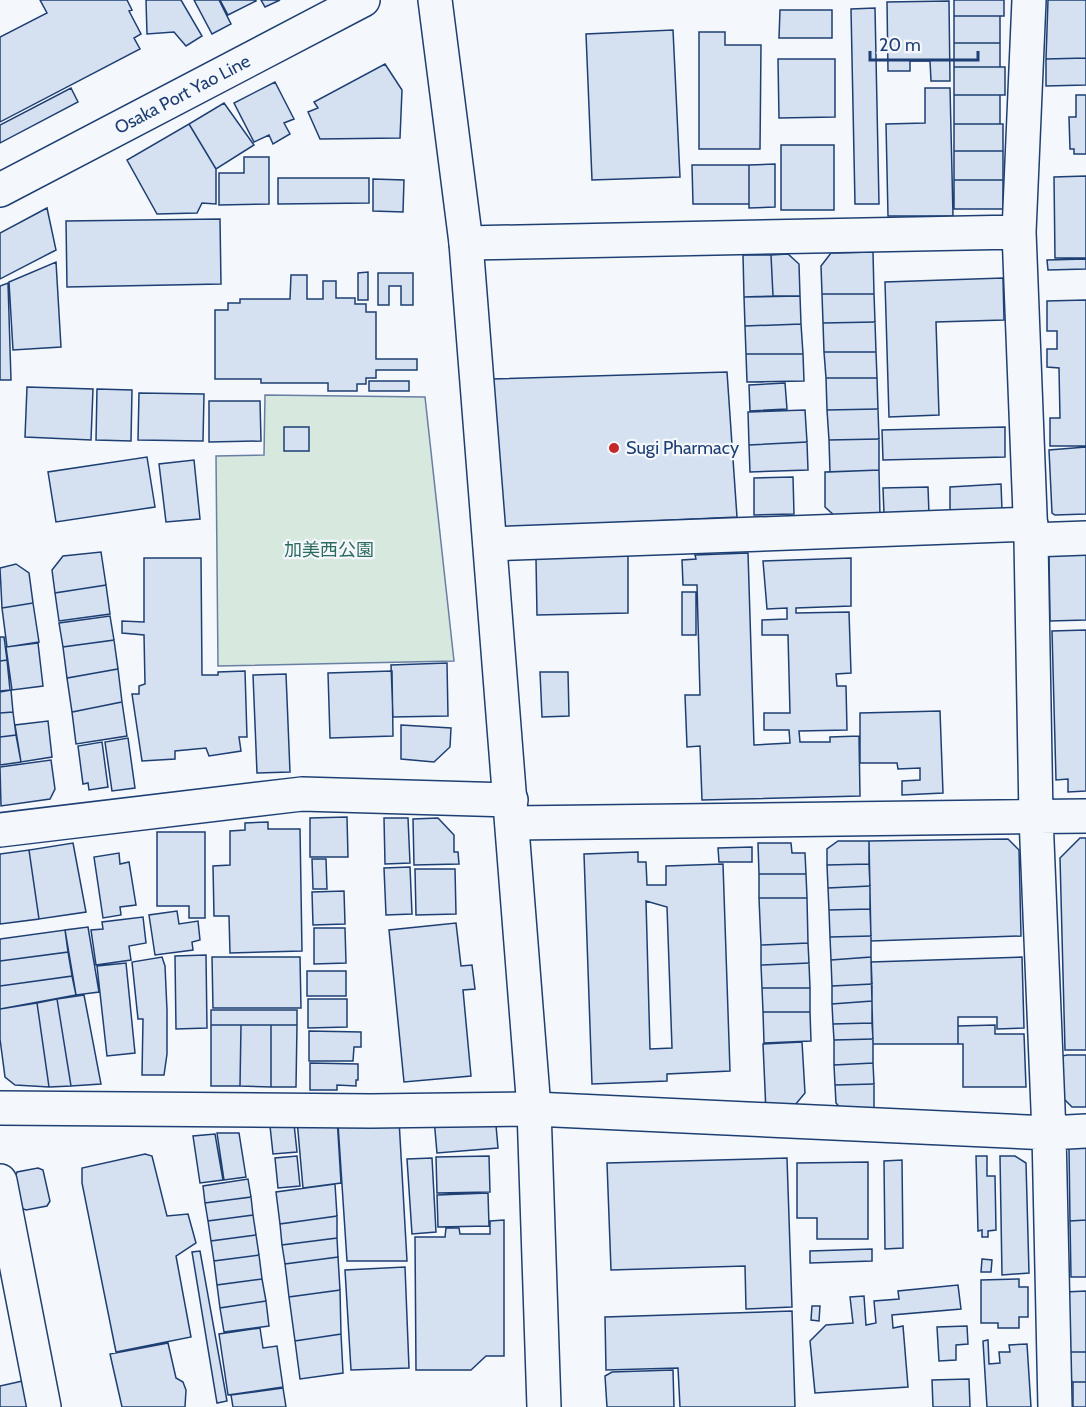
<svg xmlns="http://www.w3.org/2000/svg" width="1086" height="1407" font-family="Cabin,'Noto Sans JP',sans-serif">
  <rect width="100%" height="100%" fill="#f4f7fb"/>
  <path fill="#d7e8df" stroke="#687fa3" stroke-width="1.5" d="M265,395L425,397L454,661L218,666L216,456L264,455Z"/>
  <path fill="#d5e0f0" stroke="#1d3f73" stroke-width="1.5" fill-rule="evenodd" d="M40,0H127L132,10L129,11L141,34L134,38L140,49L0,122V37L47,13Z
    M146,0H181L202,36L186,46L174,32L147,34Z
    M194,0H219L231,24L212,34Z
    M220,0H256V1L228,15Z
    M261,0H280L265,7Z
    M954,0H1004V16H954Z
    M1048,0H1086V58L1046,59Z
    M949,1L950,81H931L930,61H910V71H888L887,2Z
    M875,8L879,204H855L851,9Z
    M780,10H832V38H779Z
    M954,16H1000V43H954Z
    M673,30L680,177L592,180L586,34Z
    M699,32H725V45H761L760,149H699Z
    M954,43H1000V67H954Z
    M1086,58V85L1046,86V59Z
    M778,59H835V117L779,118Z
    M385,64L402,90L400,138L320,139L308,112L318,108L314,102Z
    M954,67H1005V95H954Z
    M275,82L294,119L284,123L290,134L273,144L269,135L254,142L234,103Z
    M71,88L78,102L0,143V125Z
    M925,88H950L953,216H888L886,124L925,123Z
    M954,95H1000V124H954Z
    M1076,95H1086V154H1074V149H1070L1069,117H1076Z
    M224,103L254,145L216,169L189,124Z
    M189,124L216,169V204L202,203L197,213L157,214L127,160Z
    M954,124H1003V151H954Z
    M781,145H834V210H781Z
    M954,151H1003V180H954Z
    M244,157H269V204L219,205V173H244Z
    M775,164V207L749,208V165Z
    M692,165H749V204H693Z
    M1086,176V258H1055L1054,177Z
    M278,178H369V203L278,204Z
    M373,179L404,180L403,212L373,211Z
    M954,180H1003V209H954Z
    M47,208L56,250L0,279V233Z
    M220,219L221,284L67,287L66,221Z
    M873,252L874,294H822L821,266L831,253Z
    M788,254L799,264L800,296H773L771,255Z
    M743,255H771L773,296L744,297Z
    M1086,259V269L1048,270L1047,260Z
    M56,262L61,347L13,350L9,282Z
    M368,272V300H358V273Z
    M378,273H413V305H401V286H389V305H378Z
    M291,275H307V299H323V281H336V298H355V304H366V312H376V359H417V370H376V378H366V384H357V391H328V383H261V379H215V310H228V303H240V299H290Z
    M1003,278L1004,320L936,322L939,415L889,417L885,282Z
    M8,283L11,380H0V286Z
    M822,294H874L875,322L823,323Z
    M800,296L801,324L745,326L744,297Z
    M1086,300V446H1050V418H1060L1059,368L1047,367V349H1057V331H1047V301Z
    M875,322L876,352H824L823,323Z
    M801,324L803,354H746L745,326Z
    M824,352H876L877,378H826Z
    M746,354H803L804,381L747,382Z
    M727,372L737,517L500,528L491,379Z
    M826,378H877L878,409L827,410Z
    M369,381H409V391H369Z
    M785,383L787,409L750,411L749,385Z
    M27,387L93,389L91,440L25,437Z
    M97,389L132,390L131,441L96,440Z
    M139,393L204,394L203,441L138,440Z
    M209,401H260L261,441L209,442Z
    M878,409L879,439L829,440L827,410Z
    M805,410L807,442L749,445L748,412Z
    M284,427H309V451H284Z
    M1005,427V457L883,460L882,430Z
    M879,439V470L830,472L829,440Z
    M807,442L808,470L750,472L749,445Z
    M1086,447V514L1055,515L1052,513L1049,450Z
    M147,457L155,507L56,522L48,472Z
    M194,460L200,519L166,522L159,464Z
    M879,470L880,516L836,517L825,507V472Z
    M793,477L794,514L754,515V478Z
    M1001,484L1002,510L950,512V487Z
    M928,487L929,514H884L883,488Z
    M101,552L106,585L55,593L52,570L63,556Z
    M748,553L754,745L790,743L789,730H764V713H790L788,635H762V620L787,619V608L767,609L763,561L851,558V606L796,608V613L849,612L851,673L836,674L837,686H846L847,730L799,731L800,742H830V737L859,736L860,796L702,800L700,746L687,747L685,695H700L697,585H683L682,560L696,559L695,555Z
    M1086,554V620L1050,621L1049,555Z
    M542,556H628V613L537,615L536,559Z
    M144,558H201L202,675H218V672L245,671L247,737H239L241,751L209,756L206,748L175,751V759L142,761L132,694H139V686L145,684L144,635L122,633V621L144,622Z
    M16,564L29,573L33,603L2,608L0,568Z
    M106,585L110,614L59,621L55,593Z
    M682,592H696V635H682Z
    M33,603L39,642L7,647L2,608Z
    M110,616L114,640L63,647L59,623Z
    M1086,630V791L1068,792V779L1056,780L1052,631Z
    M0,637H4L7,660L0,661Z
    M114,640L118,669L67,678L63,647Z
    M38,643L43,686L12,690L6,647Z
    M7,660L10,690L0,691V661Z
    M447,663L448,716L393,717L391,665Z
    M118,669L122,702L72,712L67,678Z
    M392,671L393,736L330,738L328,673Z
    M540,672H568L569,716L542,717Z
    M286,674L290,772L257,773L253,675Z
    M11,690L13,712L0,713V692Z
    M122,702L127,736L76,744L72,712Z
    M940,711L943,793L902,795V781L920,780V768L898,769L897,763H860V713Z
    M13,712L16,735L0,737V713Z
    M48,721L52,757L21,762L15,725Z
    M401,725L451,728L450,747L434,762L401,759Z
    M16,735L21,762L0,765V737Z
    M128,738L135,788L112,791L105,742Z
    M102,742L108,787L89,790L88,783L83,784L78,746Z
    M51,760L55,789L50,799L1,806L0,767Z
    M347,817L348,857H310V818Z
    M384,818H408L410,863L385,864Z
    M438,818L454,835V852H458L459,864L414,865L413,819Z
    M268,822V829H300L302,951L230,953L229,916H214L213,866L230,865V831L245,830V823Z
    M157,832H205V918H189V906H157Z
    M1080,838H1086V1050H1065L1060,858Z
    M1008,839L1019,850L1021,936L871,941L869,841Z
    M838,841H869V864L827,865V849Z
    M73,843L86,912L39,919L29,850Z
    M758,843H791L792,853H805L806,874H759Z
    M752,847V862H719L718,848Z
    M29,850L39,919L0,924V854Z
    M638,852V862H646L647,885H666V866L723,864L730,1071L667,1074V1081L592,1084L584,854ZM646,901L667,907L672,1048L650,1049Z
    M119,853L120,864L129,862L136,905L120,907L121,915L103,918L94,857Z
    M312,859H326L327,889H313Z
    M869,864L870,886L828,888L827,865Z
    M410,867L412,914L386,915L384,868Z
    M415,869H455L456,914L416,915Z
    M759,874H806L807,898H759Z
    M870,886V909L829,910L828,888Z
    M344,891L345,924L313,925L312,892Z
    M759,898H807L808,943L761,945Z
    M870,909L871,936L830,937L829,910Z
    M177,911L179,924L198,921L200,940L192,942L193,950L155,955L149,915Z
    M143,917L146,943L129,946L131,960L96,965L91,930L103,929L102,922Z
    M456,923L461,966L472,965L475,989L463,990L471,1076L404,1082L389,930Z
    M88,927L99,992L76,995L65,930Z
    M314,928H345L346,963L314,964Z
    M65,930L68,952L0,961V939Z
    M871,936V957L831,960L830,937Z
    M808,943L809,963L761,965V945Z
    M68,952L72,976L0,986V961Z
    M206,955L207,1028L176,1029L175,956Z
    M162,957L165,966L167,1010V1054L164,1075H142L143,1019H138L132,962Z
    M212,957H300L301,1008H213Z
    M871,957L872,984L832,986L831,960Z
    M1022,957L1024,1028L997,1029V1017H958V1044H873L871,962Z
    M126,963L135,1053L107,1056L97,966Z
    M809,963L810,988H762L761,965Z
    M307,971H346V996H307Z
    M72,976L76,995L0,1009V986Z
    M872,984V1001L832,1004V986Z
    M762,988H810V1012H763Z
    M84,995L101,1084L71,1086L57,999Z
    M57,999L71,1086L49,1087L37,1003Z
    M308,999H347V1027L308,1028Z
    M872,1001V1023L833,1024L832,1004Z
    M37,1003L49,1087L15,1085L5,1077L0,1039V1009Z
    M211,1010H297V1025H211Z
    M763,1012H810L811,1041L764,1043Z
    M872,1023L873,1039L834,1040L833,1024Z
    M211,1025H241L240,1086H211Z
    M241,1025H271V1087L240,1086Z
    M271,1025H297L296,1087H271Z
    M995,1025V1034H1024L1026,1087H963V1044H958V1026Z
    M309,1031L361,1032V1047H354L353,1061H309Z
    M873,1039V1063L834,1065V1040Z
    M802,1042L805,1093L790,1111L766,1112L763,1044Z
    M1067,1055H1086V1107H1072L1062,1097V1056Z
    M310,1063L358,1064V1080H356V1086L337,1085V1090H310Z
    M873,1063L874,1084L835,1085L834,1065Z
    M874,1084V1111H843L836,1103L835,1085Z
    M495,1114L498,1148L437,1153L434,1119Z
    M337,1117L341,1183L303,1188L297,1120Z
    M399,1120L407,1261H347L338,1124Z
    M294,1124L297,1152L273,1154L270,1126Z
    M217,1133H239L246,1177L224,1180Z
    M215,1134L223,1180L200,1183L193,1136Z
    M1069,1148H1086V1220L1070,1221Z
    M145,1154L152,1156L167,1216L188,1214L196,1243L176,1256L191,1337L116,1352L82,1183V1168Z
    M297,1156L300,1186L278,1188L275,1158Z
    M489,1156L490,1192L437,1193L436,1157Z
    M976,1156H987V1176H995L996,1230L988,1231V1237H982V1230L978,1231Z
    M1000,1156H1015L1026,1163L1029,1273L1002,1275Z
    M432,1158L436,1232L412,1234L407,1159Z
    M787,1158L792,1307L746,1309L745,1266L611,1270L607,1163Z
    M902,1160L903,1248L885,1249L884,1161Z
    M868,1162V1239H817V1218H797V1163Z
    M38,1168L43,1170L50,1201L47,1206L26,1210L21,1208L15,1178L17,1172Z
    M248,1179L251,1197L205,1203L203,1186Z
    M335,1184L337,1216L280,1224L276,1192Z
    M488,1193L489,1226L438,1227L437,1195Z
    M251,1197L253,1215L208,1221L205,1203Z
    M253,1215L256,1235L211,1241L208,1221Z
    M337,1216V1238L282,1245L280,1224Z
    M504,1220V1356H486L471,1370H416L415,1237H445L446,1228H459L460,1234H490V1221Z
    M1086,1220V1277H1071L1070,1221Z
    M256,1235L259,1255L214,1261L211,1241Z
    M337,1238L338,1257L285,1264L282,1245Z
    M872,1249V1261L810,1263V1251Z
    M200,1251L227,1401L217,1403L192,1252Z
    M259,1255L262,1279L217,1285L214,1261Z
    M338,1257L340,1290L289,1297L285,1264Z
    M982,1259L992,1260L991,1272H981Z
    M405,1267L409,1368L351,1370L345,1270Z
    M262,1279L266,1301L220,1308L217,1285Z
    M1019,1279V1287H1028V1317H1019V1328H998V1323H981V1280Z
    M958,1285L961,1309L892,1315L893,1328L903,1326L908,1387L815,1393L810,1341L826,1325L853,1323L850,1297L864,1296L866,1325L876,1323L874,1301L899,1299L898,1291Z
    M340,1290L341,1334L295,1341L289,1297Z
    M1086,1291V1352H1067L1065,1292Z
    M266,1301L269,1326L224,1332L220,1308Z
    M812,1306H820L819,1321L811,1320Z
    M792,1311L795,1407H680L678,1368L606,1370L605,1317Z
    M967,1326L968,1344L956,1345V1360L939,1361L937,1327Z
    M260,1328L263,1348L277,1346L283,1387L228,1395L219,1334Z
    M341,1334L343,1373L300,1379L295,1341Z
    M988,1340L989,1364L1000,1363L999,1352H1010L1009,1345L1027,1344L1031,1407H987L983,1341Z
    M168,1343L176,1378L183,1382L186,1390L185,1407H122L110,1354Z
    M1067,1352H1086V1382H1073L1068,1380Z
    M673,1370L674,1407H607L605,1376L612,1372Z
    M969,1379L970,1407H933L932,1380Z
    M27,1380L32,1407H0V1386Z
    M1073,1382H1086V1407H1073Z
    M283,1388L286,1407H233L231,1395Z"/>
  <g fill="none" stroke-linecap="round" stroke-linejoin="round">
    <defs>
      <path id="minor" d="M1029,0L1019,232L1031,540L1036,817L1049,1133L1055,1407
        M466,243L1019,232
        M1031,540L1086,538
        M490,544L1031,524
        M512,823L1086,816
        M0,830L302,794L511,800
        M0,1108L371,1111L534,1109L1049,1133L1086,1131
        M0,1181L44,1407"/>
      <path id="tertiary" d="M435,0L466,243L534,1109L544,1407"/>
      <g id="primary">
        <path id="s1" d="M0,190L363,0"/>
      </g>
    </defs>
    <use href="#minor" stroke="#1d3f73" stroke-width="36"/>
    <use href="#tertiary" stroke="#1d3f73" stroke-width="36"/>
    <use href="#primary" stroke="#1d3f73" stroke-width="36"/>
    <use href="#minor" stroke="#f4f7fb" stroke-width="33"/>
    <use href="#tertiary" stroke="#f4f7fb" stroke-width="33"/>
    <use href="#primary" stroke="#f4f7fb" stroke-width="33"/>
  </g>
  <circle fill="#c62828" stroke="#f4f7fb" stroke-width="2" cx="614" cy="448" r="6"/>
  <g text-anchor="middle" stroke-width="4.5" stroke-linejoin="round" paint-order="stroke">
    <g font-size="18" fill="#1d3f73" stroke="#f4f7fb">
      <text dy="6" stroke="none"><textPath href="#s1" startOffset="206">Osaka Port Yao Line</textPath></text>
    </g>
    <g font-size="18" fill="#1d3f73" stroke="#f4f7fb" text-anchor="start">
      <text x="626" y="454">Sugi Pharmacy</text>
    </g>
    <g font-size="18" fill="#2c6c60" stroke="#f4f7fb">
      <text x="329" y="556">加美西公園</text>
    </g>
  </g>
  <path d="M870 51v9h108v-9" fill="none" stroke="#1d3f73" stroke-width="3"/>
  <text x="879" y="51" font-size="18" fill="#1d3f73" stroke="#f4f7fb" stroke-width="4.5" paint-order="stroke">20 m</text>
</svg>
